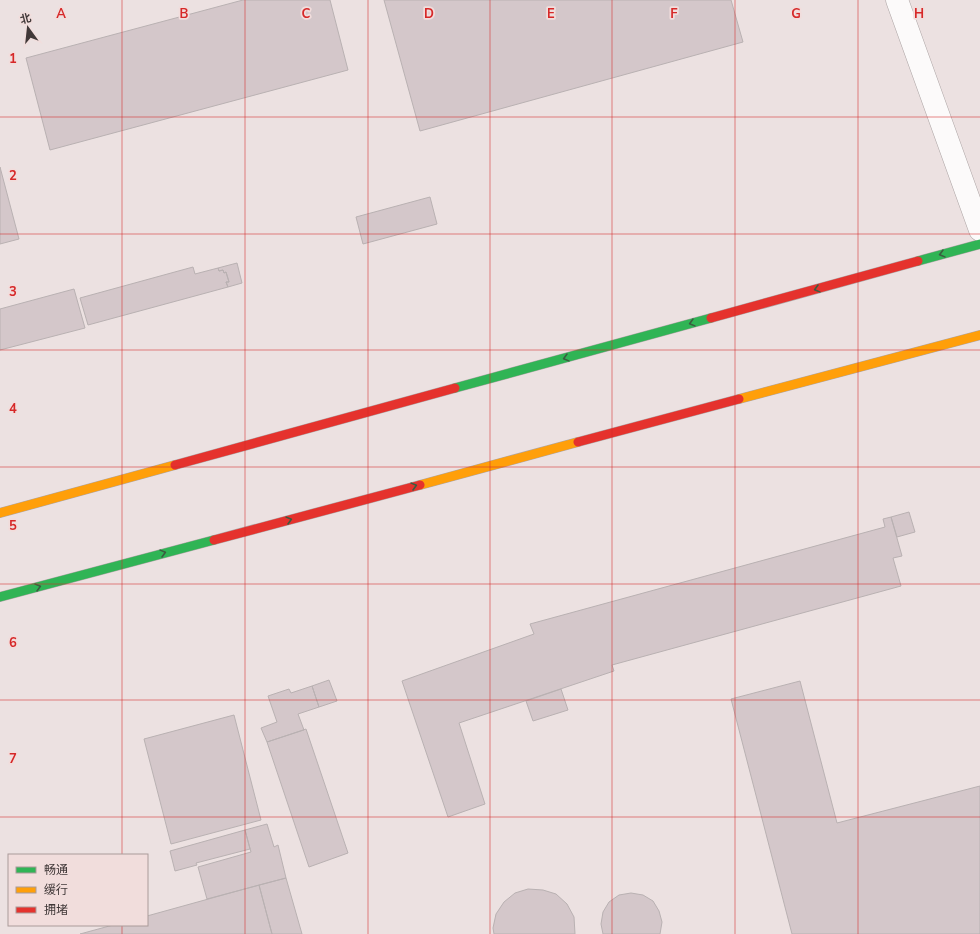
<svg xmlns="http://www.w3.org/2000/svg" width="980" height="934" font-family="'Nunito Sans','Noto Sans SC',sans-serif">
  <rect width="100%" height="100%" fill="#ece1e1"/>
  <path fill="#d4c7ca" stroke="#b9b1b2" d="M243,0H330L348,70L50,150L26,58Z
    M384,0H731L743,42L420,131Z
    M0,167L19,239L0,244Z
    M430,197L437,224L363,244L356,217Z
    M237,263L242,283L228,287L226,282H229L226,272L224,273L223,270L219,271L218,268Z
    M193,267L195,274L218,268L219,271L223,270L224,273L226,272L229,282H226L228,287L88,325L80,298Z
    M74,289L85,328L0,350V309Z
    M909,512L915,532L897,537L891,517Z
    M891,517L902,556L893,558L901,586L612,665L614,671L459,723L485,804L448,817L402,681L534,634L530,624L885,527L883,519Z
    M329,680L337,701L319,707L312,686Z
    M800,681L837,823L980,786V934H792L731,699Z
    M312,686L319,707L298,714L304,730L267,742L261,728L277,722L268,696L289,689L291,693Z
    M561,689L568,710L533,721L526,701Z
    M234,715L261,820L171,844L144,739Z
    M306,729L348,853L309,867L267,742Z
    M267,824L274,847L278,845L286,878L207,899L198,867L251,852L245,830Z
    M245,830L250,849L196,863L197,865L175,871L170,851Z
    M286,878L302,934H272L259,885Z
    M259,885L272,934H80L113,925H147V916Z
    M528,889L543,890L556,894L567,904L574,917L575,934H494L493,928L496,914L504,902L515,893Z
    M631,893L643,895L653,901L659,911L662,922L660,934H603L601,924L603,912L609,902L619,895Z"/>
  <g fill="none" stroke-linecap="round" stroke-linejoin="round">
    <defs>
      <path id="street" d="M897,0L980,230"/>
      <path id="fast" d="M918,261L980,244
        M455,388L711,318
        M0,597L214,540"/>
      <path id="slow" d="M739,399L980,335
        M420,485L578,442
        M0,513L175,465"/>
      <path id="jam" d="M711,318L918,261
        M578,442L739,399
        M175,465L455,388
        M214,540L420,485"/>
    </defs>
    <use href="#street" stroke="#ada5a5" stroke-width="23"/>
    <use href="#fast" stroke="#ada5a5" stroke-width="10"/>
    <use href="#slow" stroke="#ada5a5" stroke-width="10"/>
    <use href="#jam" stroke="#ada5a5" stroke-width="10"/>
    <use href="#street" stroke="#fcfafa" stroke-width="22"/>
    <use href="#fast" stroke="#30b455" stroke-width="9"/>
    <use href="#slow" stroke="#ff9f0a" stroke-width="9"/>
    <use href="#jam" stroke="#e5322d" stroke-width="9"/>
  </g>
  <defs><path id="oneway-chevron" d="M-2-3.5L2.5 0L-2 3.5" fill="none" stroke-width="1.6" stroke-linecap="round" stroke-linejoin="round"/></defs>
  <g stroke="#3b5d41">
    <use href="#oneway-chevron" transform="translate(942 254) rotate(165)"/>
    <use href="#oneway-chevron" transform="translate(817 289) rotate(165)"/>
    <use href="#oneway-chevron" transform="translate(692 323) rotate(165)"/>
    <use href="#oneway-chevron" transform="translate(566 358) rotate(165)"/>
    <use href="#oneway-chevron" transform="translate(414 486) rotate(-15)"/>
    <use href="#oneway-chevron" transform="translate(289 520) rotate(-15)"/>
    <use href="#oneway-chevron" transform="translate(163 553) rotate(-15)"/>
    <use href="#oneway-chevron" transform="translate(38 587) rotate(-15)"/>
  </g>
  <path fill="none" stroke="#d62828" stroke-width="1" stroke-opacity="0.55" d="M122,0V855M245,0V934M368,0V934M490,0V934M612,0V934M735,0V934M858,0V934M0,117H980M0,234H980M0,350H980M0,467H980M0,584H980M0,700H980M0,817H980M122,925V934"/>
  <g font-size="13" text-anchor="middle" font-weight="bold" fill="#d62828" stroke="#f1dddc" stroke-width="3.5" stroke-linejoin="round" paint-order="stroke">
    <text x="61" y="18">A</text>
    <text x="184" y="18">B</text>
    <text x="306" y="18">C</text>
    <text x="429" y="18">D</text>
    <text x="551" y="18">E</text>
    <text x="674" y="18">F</text>
    <text x="796" y="18">G</text>
    <text x="919" y="18">H</text>
    <text x="13" y="63">1</text>
    <text x="13" y="180">2</text>
    <text x="13" y="296">3</text>
    <text x="13" y="413">4</text>
    <text x="13" y="530">5</text>
    <text x="13" y="647">6</text>
    <text x="13" y="763">7</text>
  </g>
  <rect x="8" y="854" width="140" height="72" fill="#f1dddc" stroke="#aa9b9a"/>
  <rect x="16" y="867" width="20" height="6" fill="#30b455" stroke="#aa9b9a"/>
  <text x="44" y="874" font-size="12" fill="#403838">畅通</text>
  <rect x="16" y="887" width="20" height="6" fill="#ff9f0a" stroke="#aa9b9a"/>
  <text x="44" y="894" font-size="12" fill="#403838">缓行</text>
  <rect x="16" y="907" width="20" height="6" fill="#e5322d" stroke="#aa9b9a"/>
  <text x="44" y="914" font-size="12" fill="#403838">拥堵</text>
  <g transform="translate(28 28) rotate(345)" stroke="#f1dddc" stroke-width="3" paint-order="stroke">
  <path d="M0-3L7 15L0 10L-7 15Z" fill="#403838"/>
  <text y="-6" font-size="11" font-weight="bold" text-anchor="middle" fill="#403838">北</text>
  </g>
</svg>
